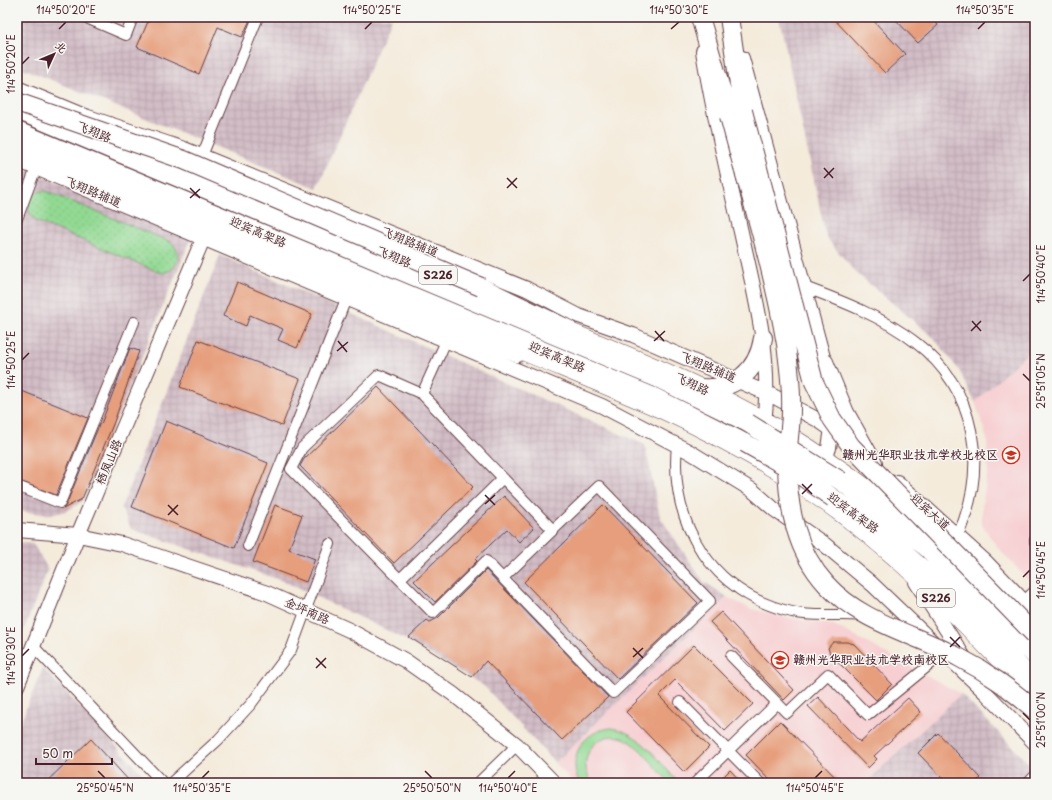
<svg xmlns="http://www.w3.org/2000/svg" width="1052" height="800" font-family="'Playpen Sans','LXGW WenKai TC',sans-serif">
  <defs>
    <pattern id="industrial-grid" width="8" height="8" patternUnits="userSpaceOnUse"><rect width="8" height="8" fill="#d2bdc6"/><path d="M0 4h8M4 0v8" fill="none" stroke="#b6a2aa"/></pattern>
    <pattern id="grass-dots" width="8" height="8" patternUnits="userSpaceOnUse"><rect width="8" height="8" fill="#92d993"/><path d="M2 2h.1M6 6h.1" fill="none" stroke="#7fba7f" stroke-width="1.8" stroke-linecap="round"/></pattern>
  </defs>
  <rect width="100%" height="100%" fill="#f6f6f2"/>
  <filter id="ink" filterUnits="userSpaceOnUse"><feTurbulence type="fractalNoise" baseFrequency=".025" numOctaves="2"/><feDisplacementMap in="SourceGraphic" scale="8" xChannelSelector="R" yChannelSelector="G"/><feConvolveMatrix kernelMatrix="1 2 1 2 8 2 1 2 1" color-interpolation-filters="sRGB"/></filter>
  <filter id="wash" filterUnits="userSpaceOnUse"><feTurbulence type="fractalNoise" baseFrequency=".012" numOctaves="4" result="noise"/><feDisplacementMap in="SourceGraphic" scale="16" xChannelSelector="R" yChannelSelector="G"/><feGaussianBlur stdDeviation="0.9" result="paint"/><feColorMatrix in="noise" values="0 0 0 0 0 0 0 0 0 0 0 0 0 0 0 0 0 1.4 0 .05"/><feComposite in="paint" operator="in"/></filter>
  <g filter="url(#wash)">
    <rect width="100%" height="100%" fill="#f4ebdb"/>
    <path fill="#f7cfd2" d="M1035,346V587L998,548L982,525V506L988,471L987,439L975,402Z
      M727,597L751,609L784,617L834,625L961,694L865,783H574L555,763Z"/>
    <path fill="url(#industrial-grid)" d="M17,17H392L317,188L17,66Z
      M779,17H1035V346L975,402L959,370L933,337L854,271L826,237Z
      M17,166L191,238L82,502L66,511L51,515L17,511Z
      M220,255L645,445L660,517L703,581L727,597L555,763L484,686L399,636L283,581L131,529L121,508Z
      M17,542L33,544L48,569L17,647Z
      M43,668L151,783H17V730Z
      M961,694L1035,770V783H865Z"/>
    <path fill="url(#grass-dots)" stroke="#6e7c5f" d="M41,191H46L171,242C184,254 178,272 161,273L36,221C24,211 27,196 41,191Z"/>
    <path fill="#92d993" stroke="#6e7c5f" d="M611,728C640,731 660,763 679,783H670C658,771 638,743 623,738C595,728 574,762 593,783H579C567,756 583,731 611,728Z"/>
    <g id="blocks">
      <path fill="#e69e7c" d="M150,17H243L250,20L242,37L218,27L199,74L137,47Z
        M832,17H870L905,54L885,73Z
        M893,17H931L938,25L918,43Z
        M237,282L312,314L297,348L278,340L283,329L250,315L246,326L223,316Z
        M198,340L300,379L282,426L180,387Z
        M130,348L139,351L114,422L82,499L63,509L66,505L100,423L101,424Z
        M378,387L473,487L394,563L300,466L304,459Z
        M17,389L88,418L56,495L17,480Z
        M166,421L268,463L234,548L132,507Z
        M504,496L534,528L519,542L507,529L475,559L477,561L435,602L414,581Z
        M275,505L302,515L289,549L315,559L306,582L253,562Z
        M603,505L698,603L618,679L524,582Z
        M486,570L608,697L562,740L486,661L472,677L409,637L427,620L430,622L438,618Z
        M721,612L794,690L784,700L710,622Z
        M833,642H847L854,644L892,684L876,700L830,654L828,648Z
        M694,645L753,704L725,731L675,680L659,696L709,747L684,772L626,712Z
        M818,697L860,742L908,698L921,712L874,756L877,759L868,768L808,706Z
        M780,721L841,783H773L746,755Z
        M938,733L981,778L975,783H947L918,753Z
        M91,739L131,783H45Z
        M730,770L742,783H717Z"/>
    </g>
  </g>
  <g filter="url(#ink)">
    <use href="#blocks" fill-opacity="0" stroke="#643e45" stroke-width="1"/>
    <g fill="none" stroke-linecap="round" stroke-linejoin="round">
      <defs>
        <path id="street" d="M84,17L126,35L133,17
          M202,156L258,17
          M17,219L36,168
          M804,287C842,301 883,317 915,342C977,389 989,468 957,537
          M422,394L446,341
          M677,445C669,525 713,594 792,612C815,618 839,613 862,616
          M17,486L60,503L134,322
          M1035,540V542
          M248,546L346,299
          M503,578L599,486L710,601L613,693L486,561L433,613L291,469L302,448L379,375L422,394L553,530
          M400,579L503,478
          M1024,601L1035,591
          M33,646L163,783
          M731,656L787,713L828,674L868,715L944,653
          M680,702L760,783
          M171,783L218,740L251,704L291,650L330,544
          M478,783L517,745
          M695,783L777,703
          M1028,783L1035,776"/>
        <path id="secondary" d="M703,51C713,112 727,172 741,232C755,296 774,363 763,429
          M742,58L827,372
          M17,88L82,115L184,149L527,289L579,316L633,335L773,396L818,420L841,436
          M17,160L602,406L690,452L752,490L775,510L824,544L872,584L987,694
          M822,468L829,448L833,422
          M897,482L987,563L1035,613
          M17,530L78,535L122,544L267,593L349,630L406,661L453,694L517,745L554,783
          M916,582L967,662
          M17,686L78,535L203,239
          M983,687L987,694L1035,743"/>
        <path id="primary" d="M557,325C623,352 691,379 753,413C816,447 874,490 929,536
          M507,346C554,366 603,385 650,406C696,426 742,451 785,477C881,535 959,618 1035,700"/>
        <path id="highway" d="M700,17L729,116
          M729,17L743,111
          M17,110L659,379L748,423
          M17,131L654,397L745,443
          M17,148L400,310L517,353
          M481,287L568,329
          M824,362L845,413L873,463
          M701,388C734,391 758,371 763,338
          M841,481L928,549L996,614L1035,656
          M833,498C887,537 938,579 984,627C1002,645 1018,665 1035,683"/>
      </defs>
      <use href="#street" stroke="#643e45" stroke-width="12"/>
      <use href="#secondary" stroke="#643e45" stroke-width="16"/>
      <use href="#primary" stroke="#643e45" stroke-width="16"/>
      <use href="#highway" stroke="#643e45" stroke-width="20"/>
      <use href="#street" stroke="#fff" stroke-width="10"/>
      <use href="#secondary" stroke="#fff" stroke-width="14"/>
      <use href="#primary" stroke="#fff" stroke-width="15"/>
      <use href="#highway" stroke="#fff" stroke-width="18"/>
      <defs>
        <path id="highway-bridge" d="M17,102L184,160L481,287
          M743,111L814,382L832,419L851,446L1035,635
          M729,116C749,192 773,267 786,344C789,366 792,388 791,410C791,428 787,447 787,465C788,508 796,551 826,584C861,623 916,634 960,658C989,673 1010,689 1035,710
          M748,423L841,481
          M745,443L794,471L833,498"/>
      </defs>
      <use href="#highway-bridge" stroke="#643e45" stroke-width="20" stroke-linecap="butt"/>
      <use href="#highway-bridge" stroke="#fff" stroke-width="18"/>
    </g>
  </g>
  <path fill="none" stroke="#4a1f2b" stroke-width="1.5" d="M59,29L66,22M365,29L372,22M671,29L679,22M978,29L985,22M22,64L29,57M824,168L833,178M507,178L517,188M824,178L834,168M190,188L200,198M507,188L517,178M190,198L200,189M1023,281L1030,274M972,321L981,331M655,331L664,341M971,331L981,321M338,341L347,352M654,341L665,331M337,351L348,342M22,360L29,353M1023,374L1030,381M802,484L812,494M802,494L812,484M485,495L495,505M485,504L495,495M168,505L178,515M168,515L178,505M1023,577L1030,570M950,637L960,647M950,647L960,637M633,648L643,658M22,656L29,649M633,657L643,648M316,658L326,668M316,668L326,658M1023,713L1030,720M98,771L105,778M425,771L432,778M202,778L209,771M508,778L515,771M815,778L822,771"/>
  <defs>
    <symbol id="school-ring" viewBox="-11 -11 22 22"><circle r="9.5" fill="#f6f6f2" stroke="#c8321e" stroke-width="1.5"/><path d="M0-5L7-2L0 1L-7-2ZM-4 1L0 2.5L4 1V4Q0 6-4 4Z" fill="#c8321e"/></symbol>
  </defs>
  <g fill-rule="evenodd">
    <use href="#school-ring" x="1001" y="445" width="20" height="20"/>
    <use href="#school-ring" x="770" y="650" width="20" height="20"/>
  </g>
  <g text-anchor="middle" stroke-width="3" stroke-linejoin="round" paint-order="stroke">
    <g fill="#f6f6f2" stroke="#7e6067" stroke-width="1">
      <rect x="419" y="266" width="38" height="18" rx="3"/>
      <rect x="917" y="589" width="38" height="18" rx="3"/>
    </g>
    <g font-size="11" font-weight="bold" fill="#4a1f2b">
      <text x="438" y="279">S226</text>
      <text x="936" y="602">S226</text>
    </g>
    <g font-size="12" fill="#4a1f2b" stroke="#f6f6f2">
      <text transform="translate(94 132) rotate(23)" y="4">飞翔路</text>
      <text transform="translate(93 192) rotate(23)" y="4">飞翔路辅道</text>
      <text transform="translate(258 232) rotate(23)" y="4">迎宾高架路</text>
      <text transform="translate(410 242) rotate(22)" y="4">飞翔路辅道</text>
      <text transform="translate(394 257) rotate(23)" y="4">飞翔路</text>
      <text transform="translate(557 357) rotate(23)" y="4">迎宾高架路</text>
      <text transform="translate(708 367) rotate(23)" y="4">飞翔路辅道</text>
      <text transform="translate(692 384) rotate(25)" y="4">飞翔路</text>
      <text transform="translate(109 462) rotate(-67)" y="4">栖凤山路</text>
      <text transform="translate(930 512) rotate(42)" y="4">迎宾大道</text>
      <text transform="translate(853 513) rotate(36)" y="4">迎宾高架路</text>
      <text transform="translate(307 611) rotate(24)" y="4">金坪南路</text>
    </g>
    <g font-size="12" font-weight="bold" fill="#4a1f2b" stroke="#f6f6f2" text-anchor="end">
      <text x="998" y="459">赣州光华职业技术学校北校区</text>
      <text x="793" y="664" text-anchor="start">赣州光华职业技术学校南校区</text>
    </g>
  </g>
  <rect width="1052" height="800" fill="none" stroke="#f6f6f2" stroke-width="44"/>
  <g transform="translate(54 54) rotate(46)" stroke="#f6f6f2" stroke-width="3" paint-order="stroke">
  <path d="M0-3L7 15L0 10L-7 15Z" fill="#4a1f2b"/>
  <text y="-6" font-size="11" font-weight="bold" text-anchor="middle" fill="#4a1f2b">北</text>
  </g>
  <path d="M36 758v6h76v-6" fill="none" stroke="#4a1f2b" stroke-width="2"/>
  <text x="42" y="758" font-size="12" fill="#4a1f2b" stroke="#f6f6f2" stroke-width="3" paint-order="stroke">50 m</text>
  <rect x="22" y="22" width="1008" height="756" fill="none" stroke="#4a1f2b" stroke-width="1.5"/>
  <g font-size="10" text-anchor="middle" fill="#4a1f2b">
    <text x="66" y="14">114°50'20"E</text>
    <text x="372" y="14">114°50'25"E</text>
    <text x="679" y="14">114°50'30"E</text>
    <text x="985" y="14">114°50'35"E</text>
    <text transform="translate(11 64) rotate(-90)" y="4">114°50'20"E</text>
    <text transform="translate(1041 274) rotate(-90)" y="4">114°50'40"E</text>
    <text transform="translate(11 360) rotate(-90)" y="4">114°50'25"E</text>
    <text transform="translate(1041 381) rotate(-90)" y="4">25°51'05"N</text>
    <text transform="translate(1041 570) rotate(-90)" y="4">114°50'45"E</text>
    <text transform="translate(11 656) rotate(-90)" y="4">114°50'30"E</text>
    <text transform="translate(1041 720) rotate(-90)" y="4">25°51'00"N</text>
    <text x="105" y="792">25°50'45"N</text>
    <text x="202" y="792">114°50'35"E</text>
    <text x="432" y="792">25°50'50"N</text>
    <text x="508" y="792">114°50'40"E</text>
    <text x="815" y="792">114°50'45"E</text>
  </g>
</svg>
